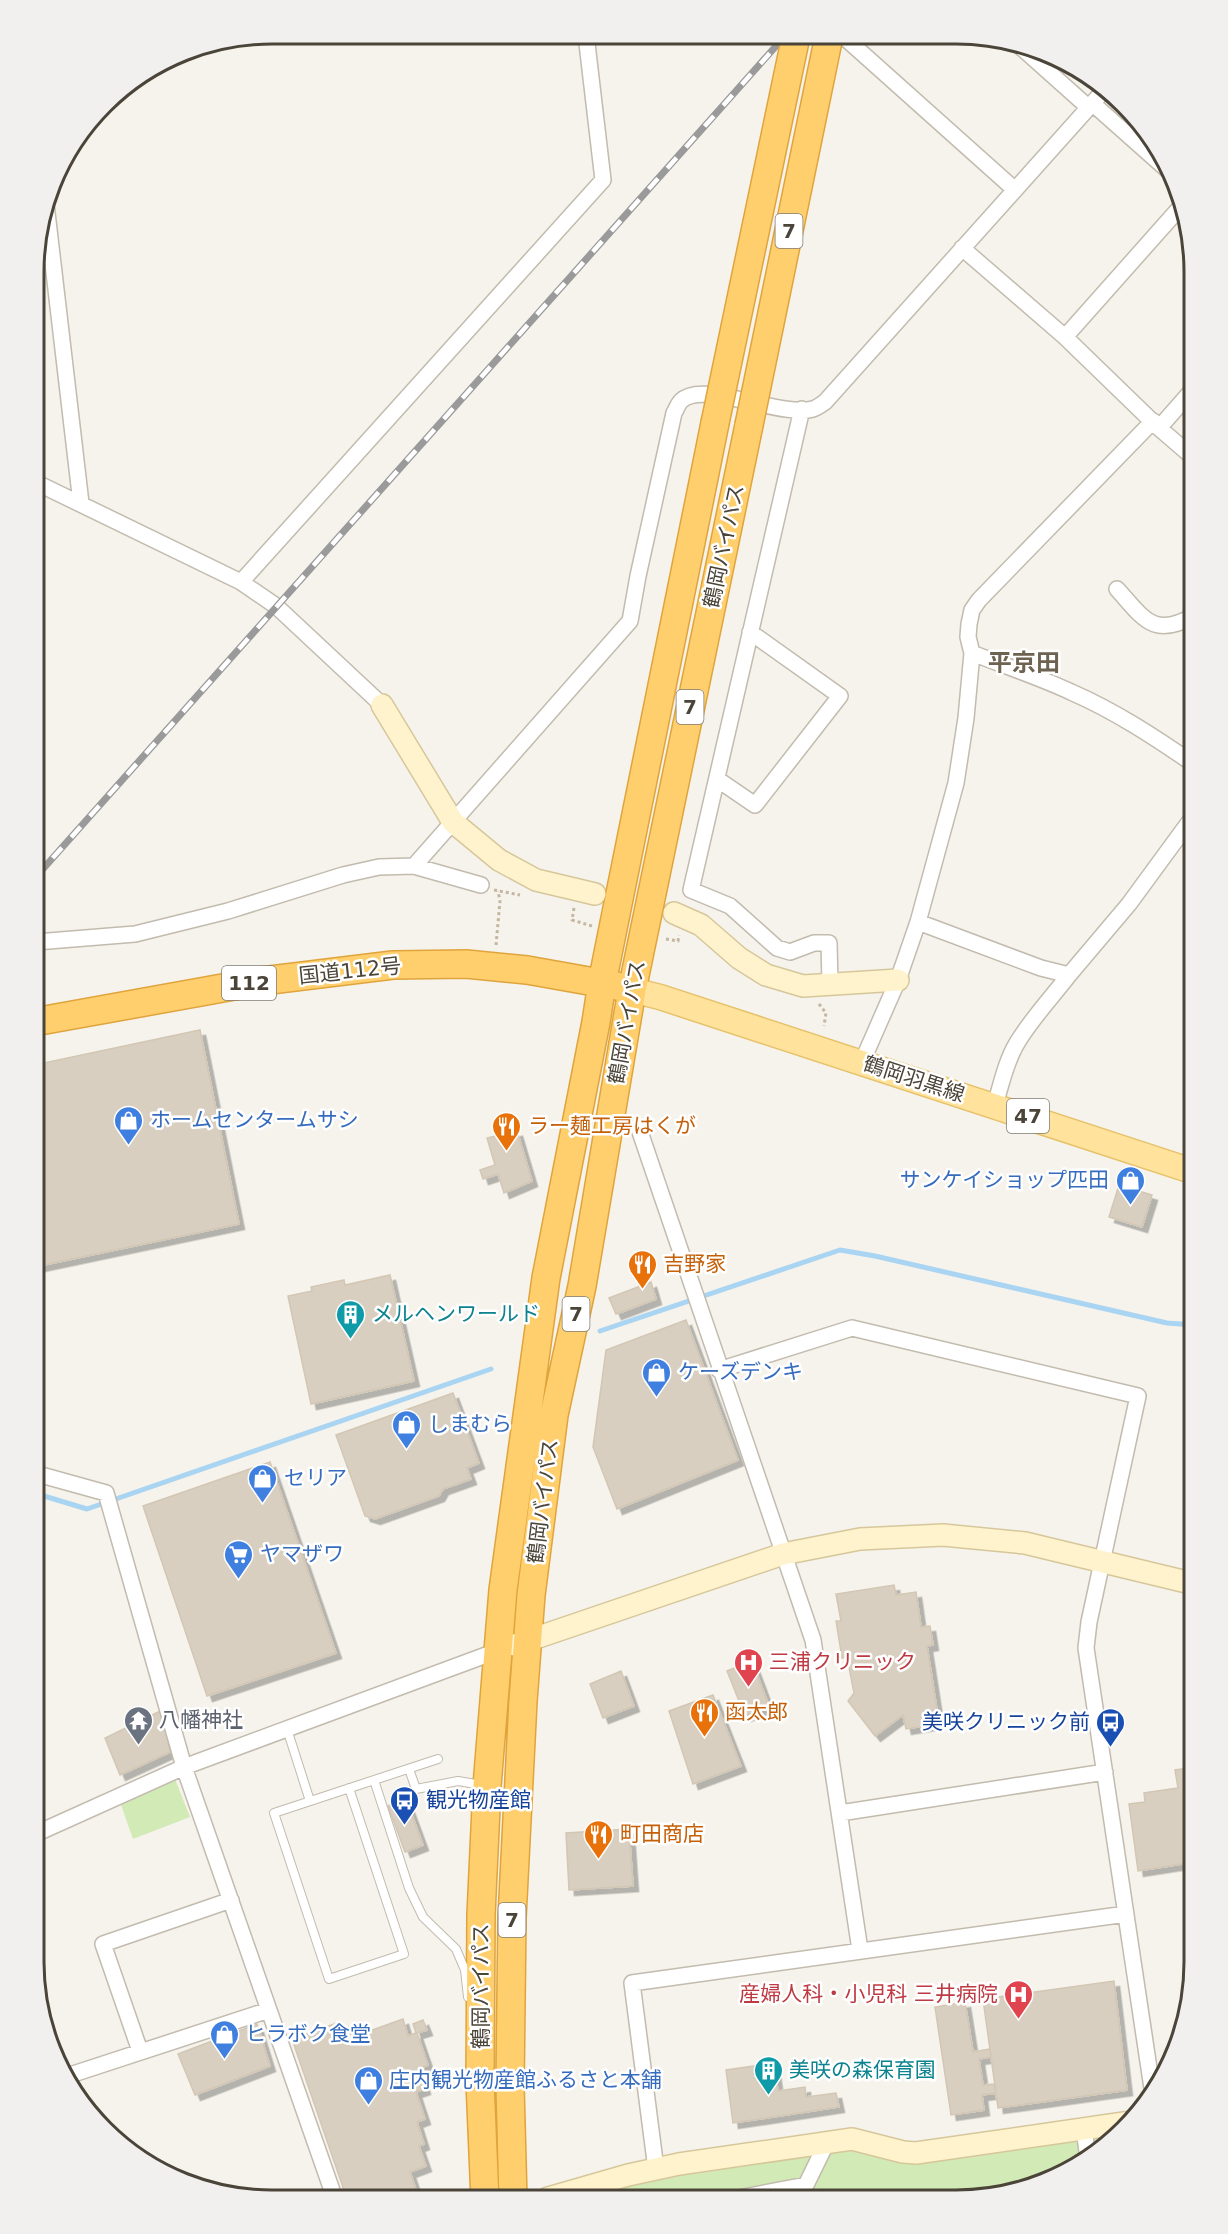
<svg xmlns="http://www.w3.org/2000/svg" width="1228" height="2234" font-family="'DejaVu Sans','Noto Sans JP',sans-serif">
  <defs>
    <filter id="shadow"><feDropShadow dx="5.5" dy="5.5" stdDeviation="0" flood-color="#0004"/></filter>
  </defs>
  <rect width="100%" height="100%" fill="#f6f3ec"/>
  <path fill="#d2eab5" d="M175,1779L190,1817L133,1839L120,1802Z
    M1095,2138L1098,2154L1033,2188L956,2201L586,2200L601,2190L636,2182L840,2146L916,2161Z"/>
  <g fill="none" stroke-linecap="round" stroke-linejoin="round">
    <path stroke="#a9d4f2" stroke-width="5" d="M600,1331L840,1250L875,1256L1167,1323L1195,1325
      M34,1493L87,1509L491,1369"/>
  </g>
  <path fill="#d8cfc1" stroke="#d3c7b4" stroke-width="1.5" filter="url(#shadow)" d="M200,1030L239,1224L34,1267V1065Z
    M517,1131L532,1181L504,1193L498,1174L483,1179L480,1170L495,1165L487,1138Z
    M1119,1185L1152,1195L1142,1227L1109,1217Z
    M390,1275L414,1381L311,1404L288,1296L312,1291L311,1287L344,1280L345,1285Z
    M651,1282L656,1299L616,1314L609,1298Z
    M686,1320L738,1460L617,1509L593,1447L606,1350Z
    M453,1393L479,1463L467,1468L471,1479L443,1489L439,1496L375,1519L365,1516L336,1435Z
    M270,1462L336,1653L207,1696L143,1506Z
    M894,1585L896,1595L916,1592L921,1627L930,1626L933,1645L927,1646L937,1710L933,1711L936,1724L906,1729L903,1715L875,1736L848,1701L854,1693L847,1657L842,1658L836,1621H841L836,1594Z
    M752,1661L769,1706L745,1716L727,1671Z
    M621,1671L634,1706L603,1718L590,1684Z
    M713,1695L741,1766L693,1784L669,1711Z
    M162,1710L170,1752L120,1775L105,1738Z
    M1188,1768L1192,1796H1195L1194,1862L1138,1871L1129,1804L1145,1802L1144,1793L1178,1788L1175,1770Z
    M406,1799L423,1845L405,1852L388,1806Z
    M629,1829L633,1886L569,1890L566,1833Z
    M1114,1981L1127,2090L998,2108L983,1999Z
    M965,2002L973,2052L990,2049L991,2057L979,2059L983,2085L994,2084L996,2093L982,2095L984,2110L951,2115L935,2007Z
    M403,2019L408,2036L416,2033L413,2024L423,2020L427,2030L417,2033L428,2065L423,2067L427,2077L422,2078L425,2089L416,2092L425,2119L417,2122L424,2144L419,2146L426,2166L410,2172L419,2199H347L292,2039L337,2023L339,2030L361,2022L364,2033Z
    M257,2024L270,2066L195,2095L178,2054Z
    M774,2063L778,2091L805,2087L806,2097L836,2093L839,2107L733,2123L726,2070Z"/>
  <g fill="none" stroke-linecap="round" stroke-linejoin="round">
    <defs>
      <path id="lane" d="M287,1729L310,1801
        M409,1769L416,1789L458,1781L482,1785
        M374,1780L409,1888L423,1917L456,1949L465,1970L468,1997
        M349,1788L404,1954L329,1979L274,1813C329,1795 383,1777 438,1759"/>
      <path id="street" d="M844,37L1014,189
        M1014,41L1088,107
        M1092,103L1172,174
        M46,204L81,503
        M962,248L1065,337L1159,428L1195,459
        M1065,337L1184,203
        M802,409L691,890L730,906L777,948L790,952L814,943H829L830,983
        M1159,428L1195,387
        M35,482L241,582L276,606L382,705
        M241,582L603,180L586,35
        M1117,589C1144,619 1154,639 1195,615
        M972,653C1005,666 1039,677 1071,692C1115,711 1156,738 1195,765
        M717,779L755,805L840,696L750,632
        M414,866L481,885
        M918,922L1041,968L1069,975L1129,904L1195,814
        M36,942L135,934L228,911L343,875L379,867L414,866L630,621L638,576L674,413C676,410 678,404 681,401C702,379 781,418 813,409C817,408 822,404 825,402L1107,87
        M862,1062L898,980L918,922L956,783L966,718L972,653L968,637L969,624L972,610L979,600L1153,421
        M995,1105C1001,1085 1006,1061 1017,1043C1032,1018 1052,997 1069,975
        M638,1126L813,1640L860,1950
        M719,1370L852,1328L1138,1396L1089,1622L1086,1648L1153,2095
        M34,1473L106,1493L184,1767L335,2199
        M840,1813L1105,1772
        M33,1835L184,1767L497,1651
        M140,2051L103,1944L231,1900
        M64,2077L269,2010
        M1084,2129L1088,2159
        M656,2169L632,1983L1126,1914
        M728,2200L806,2185L826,2144"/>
      <path id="secondary" d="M382,705L453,822L499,860L536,880L595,894
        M674,913L701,925L739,958L766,975L803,986L898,980
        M515,1645L783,1554L860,1539L943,1535L1025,1543L1195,1584
        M548,2198L628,2175L679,2164L852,2139L903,2152L916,2153L1131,2122"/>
      <path id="primary" d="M632,990L660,997L1195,1172"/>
      <path id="highway" d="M34,1022L262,981L393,965L466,964L527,970L617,986
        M485,2200L480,2082L481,1915L487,1786L503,1590L546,1278L596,1022L602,983L715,423
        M513,2200L510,2086L512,1918L523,1701L531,1595L554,1415L582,1286L632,990L749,425"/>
    </defs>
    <use href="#lane" stroke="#c2bbae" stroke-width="10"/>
    <use href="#street" stroke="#c2bbae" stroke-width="18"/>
    <use href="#secondary" stroke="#d6c79b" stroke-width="24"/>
    <use href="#primary" stroke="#e6c16a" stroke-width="27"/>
    <use href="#highway" stroke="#e0a43c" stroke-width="30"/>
    <path stroke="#c4b79f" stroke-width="3" stroke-dasharray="3 3" stroke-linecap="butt" d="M494,890L520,895
      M574,908L572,920L592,926
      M666,939L678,941L679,935
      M496,945L500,901L498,891
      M819,1004L826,1013L824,1026"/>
    <use href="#lane" stroke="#fff" stroke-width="8"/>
    <use href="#street" stroke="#fff" stroke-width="15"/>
    <use href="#secondary" stroke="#fff3cd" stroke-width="21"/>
    <use href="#primary" stroke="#ffe39c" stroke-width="24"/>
    <use href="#highway" stroke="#ffcf6e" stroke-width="27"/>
    <defs>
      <path id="rail" d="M34,879L785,36"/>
    </defs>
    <use href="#rail" stroke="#9a9a9a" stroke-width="7"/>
    <use href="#rail" stroke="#fff" stroke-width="4.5" stroke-dasharray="14" stroke-linecap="butt"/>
    <defs>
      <path id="highway-bridge" d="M715,423L796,36
        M749,425L829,36"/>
    </defs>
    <use href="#highway-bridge" stroke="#e0a43c" stroke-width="30" stroke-linecap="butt"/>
    <use href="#highway-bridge" stroke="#ffcf6e" stroke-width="27"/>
  </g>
  <defs>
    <symbol id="shop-pin" viewBox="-11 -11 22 30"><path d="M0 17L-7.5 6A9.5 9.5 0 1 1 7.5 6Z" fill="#3f7fe0" stroke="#fff"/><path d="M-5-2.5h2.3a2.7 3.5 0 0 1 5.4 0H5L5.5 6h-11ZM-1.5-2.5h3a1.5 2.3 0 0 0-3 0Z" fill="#fff"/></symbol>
    <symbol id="restaurant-pin" viewBox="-11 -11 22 30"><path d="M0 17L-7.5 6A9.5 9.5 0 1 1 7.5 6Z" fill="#e8710a" stroke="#fff"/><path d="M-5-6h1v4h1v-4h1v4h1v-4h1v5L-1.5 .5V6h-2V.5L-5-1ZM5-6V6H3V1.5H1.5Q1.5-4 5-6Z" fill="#fff"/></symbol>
    <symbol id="building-pin" viewBox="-11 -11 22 30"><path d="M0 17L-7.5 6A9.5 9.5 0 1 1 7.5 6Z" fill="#0f9aa8" stroke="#fff"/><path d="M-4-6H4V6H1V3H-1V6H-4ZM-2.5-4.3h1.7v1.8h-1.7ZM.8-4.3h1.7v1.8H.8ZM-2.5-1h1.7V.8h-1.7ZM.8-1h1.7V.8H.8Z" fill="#fff"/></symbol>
    <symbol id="supermarket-pin" viewBox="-11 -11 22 30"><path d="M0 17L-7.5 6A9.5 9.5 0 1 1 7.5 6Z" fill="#3f7fe0" stroke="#fff"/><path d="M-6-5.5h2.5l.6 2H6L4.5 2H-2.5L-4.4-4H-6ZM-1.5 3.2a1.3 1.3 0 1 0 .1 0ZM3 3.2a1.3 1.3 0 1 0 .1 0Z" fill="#fff"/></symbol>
    <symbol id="hospital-pin" viewBox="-11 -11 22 30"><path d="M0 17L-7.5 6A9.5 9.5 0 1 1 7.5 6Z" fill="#e0444e" stroke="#fff"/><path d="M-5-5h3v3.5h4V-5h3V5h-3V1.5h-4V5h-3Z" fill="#fff"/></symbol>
    <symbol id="temple-pin" viewBox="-11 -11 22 30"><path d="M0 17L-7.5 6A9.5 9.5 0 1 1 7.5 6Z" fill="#6b7280" stroke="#fff"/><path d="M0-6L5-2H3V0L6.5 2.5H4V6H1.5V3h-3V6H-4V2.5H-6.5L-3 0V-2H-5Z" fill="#fff"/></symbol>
    <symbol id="bus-pin" viewBox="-11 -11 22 30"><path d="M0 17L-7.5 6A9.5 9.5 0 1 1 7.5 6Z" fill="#1a4fb4" stroke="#fff"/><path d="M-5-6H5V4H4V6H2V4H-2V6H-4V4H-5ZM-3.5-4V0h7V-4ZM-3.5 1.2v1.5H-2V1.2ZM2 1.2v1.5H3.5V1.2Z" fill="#fff"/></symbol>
  </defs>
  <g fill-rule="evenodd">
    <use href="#shop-pin" x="112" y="1104" width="33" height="45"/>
    <use href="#restaurant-pin" x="490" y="1110" width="33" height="45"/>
    <use href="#shop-pin" x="1114" y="1164" width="33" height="45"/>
    <use href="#restaurant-pin" x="626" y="1248" width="33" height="45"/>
    <use href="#building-pin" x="334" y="1298" width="33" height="45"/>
    <use href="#shop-pin" x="640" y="1356" width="33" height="45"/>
    <use href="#shop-pin" x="390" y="1408" width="33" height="45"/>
    <use href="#shop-pin" x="246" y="1462" width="33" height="45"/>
    <use href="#supermarket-pin" x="222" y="1538" width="33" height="45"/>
    <use href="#hospital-pin" x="732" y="1646" width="33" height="45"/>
    <use href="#restaurant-pin" x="688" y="1696" width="33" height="45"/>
    <use href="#temple-pin" x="122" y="1704" width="33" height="45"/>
    <use href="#bus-pin" x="1094" y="1706" width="33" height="45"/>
    <use href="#bus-pin" x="388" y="1784" width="33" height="45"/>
    <use href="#restaurant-pin" x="582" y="1818" width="33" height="45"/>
    <use href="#hospital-pin" x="1002" y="1978" width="33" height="45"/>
    <use href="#shop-pin" x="208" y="2018" width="33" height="45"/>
    <use href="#building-pin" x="752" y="2054" width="33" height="45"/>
    <use href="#shop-pin" x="352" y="2064" width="33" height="45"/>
  </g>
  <g text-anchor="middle" stroke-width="5" stroke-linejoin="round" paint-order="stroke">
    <g fill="#fff" stroke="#817c74" stroke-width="1.5">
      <rect x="775.5" y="214" width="27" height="34" rx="4.5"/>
      <rect x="676.5" y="690" width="27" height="34" rx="4.5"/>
      <rect x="222" y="966" width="54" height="34" rx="4.5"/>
      <rect x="1007" y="1099" width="42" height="34" rx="4.5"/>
      <rect x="562.5" y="1297" width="27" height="34" rx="4.5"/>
      <rect x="498.5" y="1903" width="27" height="34" rx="4.5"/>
    </g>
    <g font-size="20" font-weight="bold" fill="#4b4439">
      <text x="789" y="238">7</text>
      <text x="690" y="714">7</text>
      <text x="249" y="990">112</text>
      <text x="1028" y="1123">47</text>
      <text x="576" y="1321">7</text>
      <text x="512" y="1927">7</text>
    </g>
    <g font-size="21" fill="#4b4439" stroke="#fff">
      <text transform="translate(724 546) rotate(-78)" y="7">鶴岡バイパス</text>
      <text transform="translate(350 971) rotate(-6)" y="7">国道112号</text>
      <text transform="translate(627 1022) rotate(-80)" y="7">鶴岡バイパス</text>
      <text transform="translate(914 1079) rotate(18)" y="7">鶴岡羽黒線</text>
      <text transform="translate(543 1501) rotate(-83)" y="7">鶴岡バイパス</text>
      <text transform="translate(481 1986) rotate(-90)" y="7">鶴岡バイパス</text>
    </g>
    <g font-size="21" fill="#366cbe" stroke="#fff" text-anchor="start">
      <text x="150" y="1127">ホームセンタームサシ</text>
      <text x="1109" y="1187" text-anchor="end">サンケイショップ匹田</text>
      <text x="678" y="1379">ケーズデンキ</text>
      <text x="428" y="1431">しまむら</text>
      <text x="284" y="1485">セリア</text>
      <text x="260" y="1561">ヤマザワ</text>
      <text x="245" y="2041">ヒラボク食堂</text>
      <text x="389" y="2087">庄内観光物産館ふるさと本舗</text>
    </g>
    <g font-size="21" fill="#c56008" stroke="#fff" text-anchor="start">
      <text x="528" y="1133">ラー麺工房はくが</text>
      <text x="663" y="1271">吉野家</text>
      <text x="725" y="1719">函太郎</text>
      <text x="620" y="1841">町田商店</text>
    </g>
    <g font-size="21" fill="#0d838f" stroke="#fff" text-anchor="start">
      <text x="372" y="1321">メルヘンワールド</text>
      <text x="789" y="2077">美咲の森保育園</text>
    </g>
    <g font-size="21" fill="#be3a42" stroke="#fff" text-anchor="start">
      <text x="769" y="1669">三浦クリニック</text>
      <text x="998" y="2001" text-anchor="end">産婦人科・小児科 三井病院</text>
    </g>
    <g font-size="21" fill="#5b616d" stroke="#fff" text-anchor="start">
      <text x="159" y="1727">八幡神社</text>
    </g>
    <g font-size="21" fill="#164399" stroke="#fff" text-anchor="end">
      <text x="1090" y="1729">美咲クリニック前</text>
      <text x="426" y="1807" text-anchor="start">観光物産館</text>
    </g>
    <g font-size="24" font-weight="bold" fill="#6e6250" stroke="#fff">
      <text x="1024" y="671">平京田</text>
    </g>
  </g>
  <path d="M0 0H1228V2234H0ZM272 44H956A228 228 0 0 1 1184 272V1962A228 228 0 0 1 956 2190H272A228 228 0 0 1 44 1962V272A228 228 0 0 1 272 44Z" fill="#f1f0ef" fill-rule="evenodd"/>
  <path fill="none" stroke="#4b4439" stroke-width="3" d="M272 44H956A228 228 0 0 1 1184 272V1962A228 228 0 0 1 956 2190H272A228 228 0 0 1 44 1962V272A228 228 0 0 1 272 44Z"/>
</svg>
